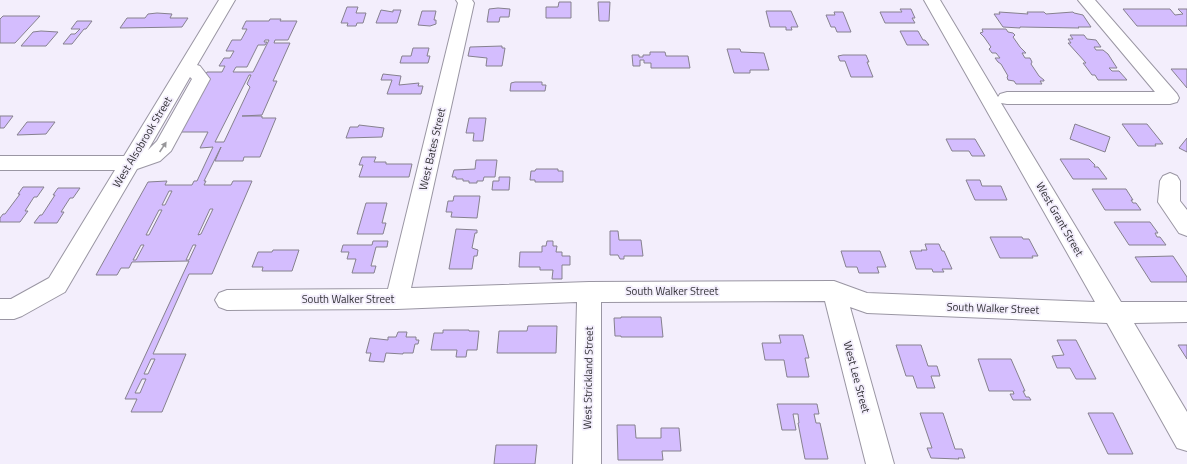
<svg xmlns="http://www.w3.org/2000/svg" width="1187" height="464" font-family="'Titillium Web',sans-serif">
  <rect width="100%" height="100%" fill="#f3eefc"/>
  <path fill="#d4bdfe" stroke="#86818e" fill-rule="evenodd" d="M559,2H571V18H546V7H558Z
    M598,2H610L609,21H599Z
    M347,7H358L356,13H366L363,23H357L356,26H347L348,23H341Z
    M498,8L510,9L509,17H500L499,22H487L489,9Z
    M900,9H911L915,18H912L915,23H885L880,12H902Z
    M1123,9H1170L1175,15L1183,14L1178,9H1187V26H1137Z
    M381,10L393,12V10H401L397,23H376Z
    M422,11H436L434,20H436V24L430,26L418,25Z
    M766,11H791L798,27H791L792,30H786V27H770Z
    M834,12H843L851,32H837L835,27H831L826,15H835Z
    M999,12L1028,14L1027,12H1044L1046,14L1073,12L1074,13L1083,15L1091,27H1078L1079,28L1020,27V28L1003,27L994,14H1000Z
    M157,13L172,14L170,18H188L182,27L120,28L127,18H145L148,14Z
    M3,16H40L15,43H0V19Z
    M270,19H281L280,21H297L288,40H275L274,43H290L273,81H277L262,115L242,116H262V118H276L260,157H244L243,161H215L221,147L204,181H206L204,185H231L233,181H252L212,274H189L153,354H186L162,412H131L137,399H125L189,261L132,262L129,268H121L117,275H96L148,182L167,181L165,185H192L194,181H197L213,147L200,148L208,132H173L207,72H222L225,66H219L224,58H230L234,51H226L232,40H241L247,29H242L246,21H269ZM265,40H269L253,72H233L236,67H247L258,45H265L267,42H264ZM249,75H251L247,84L250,87L224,142H215ZM169,191H172L165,205H162ZM210,209H213L201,234L198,235ZM159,210H162L149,235H146ZM141,245H144L136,260H133ZM193,245H196L189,260H186ZM151,359H155L148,374H144ZM142,379H146L140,393H135Z
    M77,21H92L86,29H84L72,44H63L71,34H75L80,29H71Z
    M982,29H1006L1008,32L1013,33L1015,35L1013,37L1020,47L1026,53H1022L1025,58H1030L1032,62L1031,64L1039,76L1044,80V81H1040L1042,84H1016L1014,81L1008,80L1007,77L1008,76L1001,64L998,62L995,58H1000L996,53H992L989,49L991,47L984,37L980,33L983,32Z
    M41,31L58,32L46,46H21L33,32Z
    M900,31H918L923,40H925L929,45H907Z
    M1070,35H1084L1087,39L1096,40L1101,47H1094L1096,50H1103L1108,54L1117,68H1109L1112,71H1119L1127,80H1098L1095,75H1092L1083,63H1086L1068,43H1071L1068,39H1073Z
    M502,46V48H505L502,66H486L487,58L468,56L470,47Z
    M413,48H429L427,56H430L428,63H400L402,56H411Z
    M727,49H740L741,52L764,53L769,70H750V73H734Z
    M650,52H665L666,56H688L690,68H651V63H644V60H640V66H633L632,55H639V57H643V55H650Z
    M843,55H866L869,62H867L873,77H851L845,61H840L838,56Z
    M1171,69H1187V88Z
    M383,74L401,76L399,85L419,83L418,86H423L421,94H387L392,80H381Z
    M515,82H542V85H546L545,91H510L511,83Z
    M0,116H13L4,128H0Z
    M469,118H486L483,141H473L474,133H466Z
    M27,122H55L46,134L17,135Z
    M1075,124L1110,137L1105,152L1070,139Z
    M1122,124H1147L1163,144H1155L1156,146H1138Z
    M359,125L384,128L382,137L346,138L350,127H358Z
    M1187,138V152L1179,148Z
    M946,139H975L985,156H972L969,151H952Z
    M362,157H376L374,162H386V164H412L409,177H359L363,165H359Z
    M1060,159H1089L1095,165L1094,167H1098L1107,179H1073Z
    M476,160H497L495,177H484L483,181H477V183H469V181H463V179H456V177H452L454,170L475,169Z
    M536,169H558V171H563V182H535V180H530L531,171H535Z
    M499,177H510L509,190H492L493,181H499Z
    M966,180H980L982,186H1001L1007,200H975Z
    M23,187H44L37,197H34L25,211H28L20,222H0V218L3,214H5L20,194H18Z
    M58,188H80L73,198H70L61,212H64L57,223H34L40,215H42L55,195H53Z
    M1092,189H1126L1133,200H1131L1133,203H1136L1141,210H1105Z
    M454,196H480L477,218L451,217L452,212H446L448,201H453Z
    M366,203H387L382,223H386L383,234H357Z
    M1114,222H1150L1158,233H1155L1157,237H1160L1166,245H1129Z
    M456,229L477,230V233H475L472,248L478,250L477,256H474L472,269H449Z
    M610,231H618L619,240H641L643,256H624V259H620L618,255H610Z
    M990,237H1022L1023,239H1029L1038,256H1032L1033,258H1000Z
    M373,241H388L387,247H376L371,266H376L374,273H352L356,259H347L349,252H341L343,245H372Z
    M547,241H553V246H557L556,252H562V256H570V265H562V279H552L553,270H540V267H519L520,252H542V246H546Z
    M925,244H939L942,251H944L952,269H942L944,272H933L932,269H916L910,251H922L921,250H927Z
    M273,250H299L292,271H262L263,267H252L258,252H272Z
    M841,251H880L886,267H877L879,273H859L857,267H846Z
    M1173,256L1187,277V282H1151L1135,257Z
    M621,317H661L663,337H621V336H615L614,318H621Z
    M528,326H557L556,353H497L499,331H527Z
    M443,330H469V331H479L477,350H467L466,357H456L457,350H431L434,333H443Z
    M398,332H407L406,337H416V340H419L418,344H415L413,353H403V354L386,353L384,362L369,361L371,353H366L370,338L388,340V337H396Z
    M779,335H803L809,358H805L809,377H787L784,360H765L762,343H781Z
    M1057,340H1076L1096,379H1076L1070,368H1057L1052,356L1064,355Z
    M896,345H921L928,366H937L940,376H931L935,388H917L913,376H906Z
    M1178,345H1187V359Z
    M978,359H1011L1025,391H1023L1026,397H1029L1031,400H1013L1010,394H1014L1013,391H989Z
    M777,404H817L819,414H814L816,423H820L828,459H805L798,423H799L798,414H793L796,430H782Z
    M920,413H943L955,449H962L965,458H958L959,459L931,458L927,448H932Z
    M1088,413H1113L1133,454H1108Z
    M617,425H635L636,438H661V428H679L681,451H662L663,460H618Z
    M496,445H537L535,464H494Z"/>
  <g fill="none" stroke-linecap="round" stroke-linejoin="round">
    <defs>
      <path id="minor" d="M219,0H235L197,65L200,66L210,79L171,151L160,161L137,169L65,292L22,316L14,319H0V299H11L49,278L115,170H0V156H124ZM190,77L192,79L157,141L148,150Z
        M456,0H472L474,3L411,288L589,282L834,281L867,293L1095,302L924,0H940L998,97L1000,94L1007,92H1155L1078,0H1095L1177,94L1179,98L1177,102L1170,104H1007L1001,103L1121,302H1187V322L1134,323L1187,412V451L1177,448L1107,323L867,313L850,307L894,464H866L825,301L601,302V464H573L577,302L397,309L227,310L219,307L215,300L219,293L227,290L388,289L458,3Z
        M1170,173L1177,176L1180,181V201L1187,210V236L1179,233L1158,202L1160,181L1163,176Z"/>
    </defs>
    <use href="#minor" stroke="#9a96a3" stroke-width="2"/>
    <use href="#minor" fill="#fff" fill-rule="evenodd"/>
  </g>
  <defs><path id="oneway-solid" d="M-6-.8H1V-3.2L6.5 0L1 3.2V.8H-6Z"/></defs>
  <use fill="#98979a" href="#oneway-solid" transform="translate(163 147) rotate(-56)"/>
  <g text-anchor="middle" stroke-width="3.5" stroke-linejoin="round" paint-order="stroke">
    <g font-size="11" fill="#302f34" stroke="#f3eefc">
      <text transform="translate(142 142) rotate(-59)" y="4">West Alsobrook Street</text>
      <text transform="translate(432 149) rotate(-77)" y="4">West Bates Street</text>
      <text transform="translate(1060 219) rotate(60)" y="4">West Grant Street</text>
      <text x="672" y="295">South Walker Street</text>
      <text x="348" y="303">South Walker Street</text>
      <text transform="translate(993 308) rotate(2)" y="4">South Walker Street</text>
      <text transform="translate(857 377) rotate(75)" y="4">West Lee Street</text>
      <text transform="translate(588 378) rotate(-89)" y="4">West Strickland Street</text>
    </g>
  </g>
</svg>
